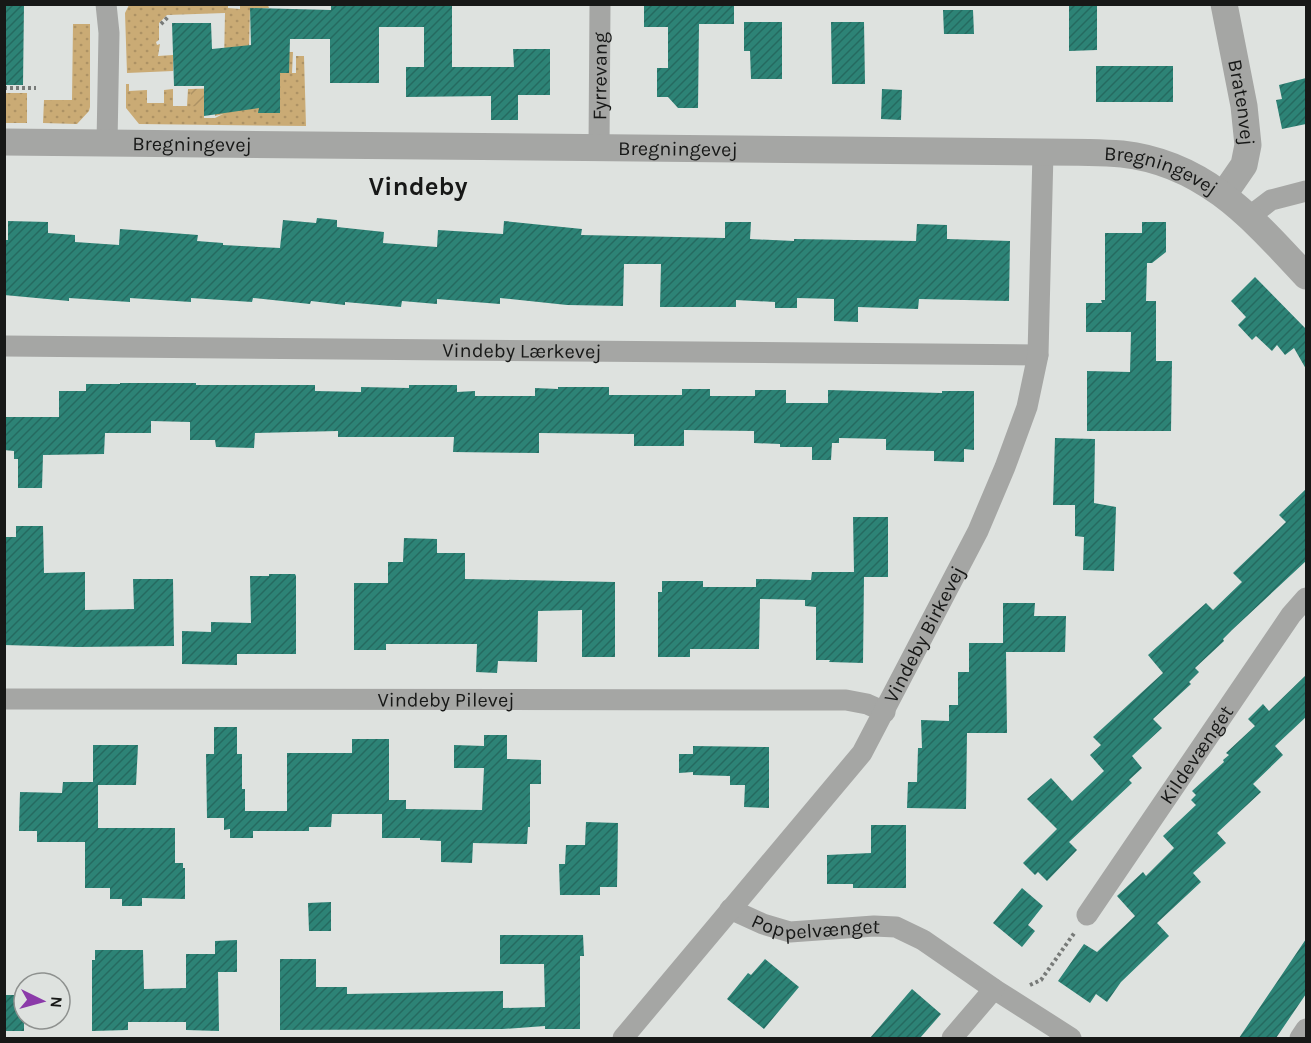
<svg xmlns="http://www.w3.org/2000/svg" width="1311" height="1043" font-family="Karla,sans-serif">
  <defs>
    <pattern id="grass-dots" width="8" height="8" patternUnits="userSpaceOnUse" patternTransform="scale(1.5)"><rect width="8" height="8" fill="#caab75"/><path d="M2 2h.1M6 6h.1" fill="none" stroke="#ad9264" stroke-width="1.8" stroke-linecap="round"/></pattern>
    <pattern id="garden-furrows" width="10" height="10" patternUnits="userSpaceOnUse" patternTransform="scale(1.5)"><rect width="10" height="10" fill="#caab75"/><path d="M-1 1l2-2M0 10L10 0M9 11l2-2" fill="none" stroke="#ad9264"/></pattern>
    <pattern id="building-hatch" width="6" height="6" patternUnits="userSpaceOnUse" patternTransform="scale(1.5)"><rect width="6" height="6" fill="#2d8376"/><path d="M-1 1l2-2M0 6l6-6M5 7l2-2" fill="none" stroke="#256a60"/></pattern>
  </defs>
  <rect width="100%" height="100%" fill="#dee2df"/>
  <path fill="url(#grass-dots)" d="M228,4V8L240,9V5H268L269,8L250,9L249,46L258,73H289V52H293L292,73H296V56H304L306,126L139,124L126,108V84H129V91L147,90V103H164V90L173,89V106H187L188,89H191V106H204V118H215L223,114L225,13L167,15L159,23V40L156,42L157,45L160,44L158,56L173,55V71L127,73L125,13L129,5Z
    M73,24H90V107L89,111L77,124L43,123L44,100H72Z
    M4,93H27V123H5Z"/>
  <path fill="url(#garden-furrows)" d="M224,88L223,114L215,116V108L191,106V89Z"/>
  <path fill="url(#building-hatch)" d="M4,4H24L23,85H4Z
    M331,4H452V67H514L513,49H550V95H518V120H491V96L406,97V67H424V27H379V83H330V39H290L289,73H280V113H258L259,108L204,116V86H174L172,23H211L212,49L251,45L250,8L331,10Z
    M644,4H734V24H699L698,108H678L668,97H657V68H668V27H644Z
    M1069,4H1097V50L1069,51Z
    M943,10H973L974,34H944Z
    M744,22H782V79H751L750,51H744Z
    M831,22H864L865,84H832Z
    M1096,66H1173V102H1096Z
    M1306,78V124L1282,129L1276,100L1282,99L1279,85Z
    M882,89L902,90L901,120L881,119Z
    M317,218L337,220V227L384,232L383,243L437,247L438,230L503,234L504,221L582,229L581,235L725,238V222H751L750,239L794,241V239L916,241L917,224L947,225V239L1010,241L1009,301L919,299L918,309L858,307V322L834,321V299L797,298V308H775V302L736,300V307H660L661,264H624L623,306L567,305L500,298V304L437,299V304L402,301L401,307L345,302V305L311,301L310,304L253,298L252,302L191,298V302L130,298V302L69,298V301L4,295V240H8V221L48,222V233L75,235V242L119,245L120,229L198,235L197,241L223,243V245L280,248L283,220L316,223Z
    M1142,222H1166V252L1152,263H1147L1146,301H1156V361H1172L1171,431H1087V371L1130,372L1131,332H1086V303H1102L1101,300H1105V233H1142Z
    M1255,277L1306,329V369L1294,348L1285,355L1277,345L1272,351L1256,336L1252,340L1238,325L1246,317L1231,301Z
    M120,383H196V385H315V391L361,392V387L409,388V385H457V392L475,391V396H535V388L558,389V387H609V395H682V389H710V396H755V390H786V403H828V390L942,393V391H974V450L964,449V462L934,461V451L886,450V439L839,438V443H832L831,460H812V447H780V444L754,443V431L684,430V446H634V434L539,433V453L453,452L454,437H338V431L255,433L254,448L216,447L215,440H190V422L151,421V433H105L104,454L43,455L42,488H18V459H14V451L4,450V417H59V391H86V384H120Z
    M1055,438L1095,439L1094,503L1116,507L1114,571L1083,570L1084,537L1075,536V505H1053Z
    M1306,489V561L1232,630L1223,639L1224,641L1195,668L1199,672L1189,682L1191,684L1153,719L1162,728L1132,756L1142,768L1129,780L1132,783L1069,842L1077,850L1047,881L1038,872L1035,875L1023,863L1057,829L1027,799L1051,778L1072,801L1104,771L1090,755L1101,745L1093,737L1163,673L1148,655L1206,603L1213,610L1242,582L1233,573L1286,522L1279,515Z
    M853,517H888V577H864L863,663L829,662L830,660H816V607L805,606V600L760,599L759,649H690V657H658V592H662V581H703V587H756V579L811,580L812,572H854Z
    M16,526H43L44,573L85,572V610L134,609L133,579H173L174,646L77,647L4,645V537H16Z
    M404,538L437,539V553H465V579L615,582V657H582V610L538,611L537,662L498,661L497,673L476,672L477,644H386V650H354V583H388V562H403Z
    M269,574H295L296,576V654H237V665L182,664V631L211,632V622L251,623L250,576H269Z
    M1003,603H1035L1034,616H1066L1065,652H1006L1007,733H967L966,809L907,808L908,782H917L918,748H922L921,720L949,721V705H958V672H969V643H1003Z
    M1306,675V717L1275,746L1283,755L1253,784L1261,792L1217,833L1226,843L1193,873L1201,882L1157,923L1169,936L1121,982L1107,1002L1096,994L1090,1003L1058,981L1084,944L1097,952L1135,916L1117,896L1143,872L1146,876L1174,848L1163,836L1196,805L1191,800L1196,795L1192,791L1224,762L1223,760L1229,755L1226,753L1255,726L1248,719L1263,704L1269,711Z
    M214,727H237V754H242V789H245V811H287V753H352V739H389V800H406V809L482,810L484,768H454V745L484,746V735H507V759L541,760V784H530V827H528L527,844L473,843L472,863L441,862V841L420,840V838H382V814H332L331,827H309V831H253V838H230V829L224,830V818H207L206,754H214Z
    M93,745H138L136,785H98V828H175V863H183V868H185V899L142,898V906H122V899H110V888H85V842H37V831H19L20,792L62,793L63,782H93Z
    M693,746L769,747V808L744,807L745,785H730V776L693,775V772L679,773V754H693Z
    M586,822L618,823L617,887H600V895H560L559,864H565L566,845H585Z
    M871,825H906V888H853V884H827V855L871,853Z
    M1022,888L1043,906L1028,925L1035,931L1022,947L993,923Z
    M331,902V931H309L308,903Z
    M500,935H583L584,956H580V1029H545V1026L503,1029L280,1030V959H316V987H347V994L503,991V1008L545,1007L544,964H500Z
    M1306,939V994L1276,1038H1239Z
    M237,940V972H218L219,1031L186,1030V1022H128V1030L92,1031V960H95V950H143L144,989L186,988V954H215V941Z
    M765,959L799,987L764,1029L727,999L748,973L751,975Z
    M912,989L941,1014L920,1038H870Z
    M4,995H24V1031H4Z"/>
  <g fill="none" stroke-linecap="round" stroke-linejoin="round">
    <path stroke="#777a78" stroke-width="4" stroke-dasharray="3 3" stroke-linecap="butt" d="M161,24L169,16
      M4,88H36
      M1030,985L1041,980L1075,932"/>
    <g stroke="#a5a6a4" stroke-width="21">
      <path d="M106,4L109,33L107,143"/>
      <path id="s1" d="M599,148L600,4"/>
      <path d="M1250,216L1271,200L1306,191"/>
      <path id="s2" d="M4,346L1038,355"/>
      <path id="s3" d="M4,699L846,700L867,704L885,712"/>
      <path id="s4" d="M730,909L763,924L790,932L874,926L896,927L923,940L994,989L1071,1038"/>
      <path id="s5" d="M1087,915L1291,615L1306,598"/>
      <path id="s6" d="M623,1038L862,753L978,531L1005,467L1027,407L1038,355L1043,152"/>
      <path d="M952,1038L994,989"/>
      <path d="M1300,1038L1306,1029"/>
    </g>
    <g stroke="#a5a6a4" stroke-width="27">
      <path id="s7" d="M1224,4L1244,106L1248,145L1244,165L1224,194"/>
      <path id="s8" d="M4,142L1043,152C1069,152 1096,152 1122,154C1205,163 1253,219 1306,276"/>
    </g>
  </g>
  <g text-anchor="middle" stroke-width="4.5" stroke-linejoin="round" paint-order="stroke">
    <g font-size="20" fill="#171817" stroke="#dee2df">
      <text dy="7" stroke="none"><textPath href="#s1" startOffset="72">Fyrrevang</textPath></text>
      <text dy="7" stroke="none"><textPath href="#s7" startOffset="100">Bratenvej</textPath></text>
      <text dy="7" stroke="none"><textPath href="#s8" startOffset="188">Bregningevej</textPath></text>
      <text dy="7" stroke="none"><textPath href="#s8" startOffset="674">Bregningevej</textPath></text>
      <text dy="7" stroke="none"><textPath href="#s8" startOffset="1160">Bregningevej</textPath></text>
      <text dy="7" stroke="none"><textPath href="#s2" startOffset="518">Vindeby Lærkevej</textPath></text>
      <text dy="7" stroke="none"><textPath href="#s6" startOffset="506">Vindeby Birkevej</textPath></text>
      <text dy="7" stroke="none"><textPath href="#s3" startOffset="442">Vindeby Pilevej</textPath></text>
      <text dy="7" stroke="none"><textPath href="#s5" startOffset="194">Kildevænget</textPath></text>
      <text dy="7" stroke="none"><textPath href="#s4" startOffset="90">Poppelvænget</textPath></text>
    </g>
    <g font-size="26" font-weight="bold" fill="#171817" stroke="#dee2df">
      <text x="418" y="195">Vindeby</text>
    </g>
  </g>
  <rect width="1311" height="1043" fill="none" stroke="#171817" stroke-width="12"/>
  <g transform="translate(42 1001) rotate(95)"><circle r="28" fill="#dee2df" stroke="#8e918f" stroke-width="1.5"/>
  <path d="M0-4.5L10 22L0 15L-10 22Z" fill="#8b3aa9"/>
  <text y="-9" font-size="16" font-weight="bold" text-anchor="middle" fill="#171817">N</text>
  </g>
</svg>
